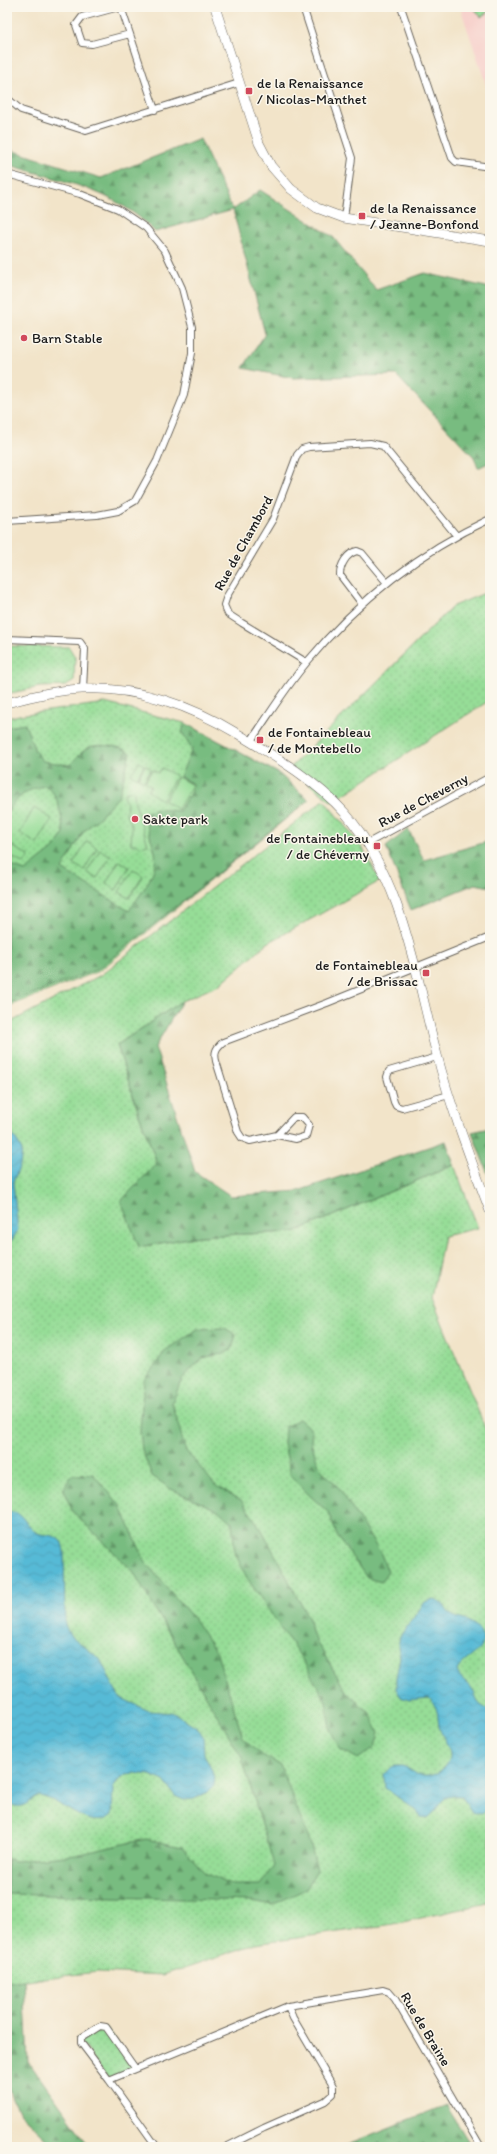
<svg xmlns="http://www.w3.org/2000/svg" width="497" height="2154" font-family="Itim,sans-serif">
  <defs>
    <pattern id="green-dots" width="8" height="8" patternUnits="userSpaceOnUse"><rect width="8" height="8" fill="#96dd97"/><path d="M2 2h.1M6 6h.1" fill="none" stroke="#81bd82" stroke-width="1.8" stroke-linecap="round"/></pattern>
    <pattern id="forest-firs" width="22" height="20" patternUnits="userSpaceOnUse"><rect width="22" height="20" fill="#78bc80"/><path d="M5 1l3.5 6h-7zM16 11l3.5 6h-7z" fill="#629868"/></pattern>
    <pattern id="water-waves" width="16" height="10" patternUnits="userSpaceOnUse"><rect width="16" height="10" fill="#57bad6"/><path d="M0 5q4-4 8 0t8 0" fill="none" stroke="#4b9fb7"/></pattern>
  </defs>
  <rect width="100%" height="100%" fill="#fbf7ec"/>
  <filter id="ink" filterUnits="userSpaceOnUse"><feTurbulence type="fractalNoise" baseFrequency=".025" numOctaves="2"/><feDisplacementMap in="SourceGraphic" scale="8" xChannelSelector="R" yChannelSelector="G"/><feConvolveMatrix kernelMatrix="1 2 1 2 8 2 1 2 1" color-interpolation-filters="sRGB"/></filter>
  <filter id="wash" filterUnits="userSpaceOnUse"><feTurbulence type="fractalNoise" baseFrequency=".012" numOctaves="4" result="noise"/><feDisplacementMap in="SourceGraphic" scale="16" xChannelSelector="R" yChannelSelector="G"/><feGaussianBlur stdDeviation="0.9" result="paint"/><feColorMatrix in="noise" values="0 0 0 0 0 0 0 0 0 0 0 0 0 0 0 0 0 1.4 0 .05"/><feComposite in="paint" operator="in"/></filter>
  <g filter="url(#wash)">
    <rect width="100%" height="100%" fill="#f2e4c9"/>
    <path fill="#f7d0cb" d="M460,7H490V96Z"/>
    <path fill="url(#green-dots)" stroke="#597c5a" d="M473,7H490V10L481,17Z
      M490,591V700L332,802L290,768L453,606Z
      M7,646L69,647L75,657L74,681L66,686L40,687L11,693L7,691Z
      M105,703L185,723L278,773L309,800L99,971L7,1007V718L19,715Z
      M324,800L362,847L380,881L266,944L219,985L182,1001L117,1045L139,1114L157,1163L139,1247L199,1236L294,1232L454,1165L478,1228L444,1236L432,1298L490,1440V1898L488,1903L394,1924L255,1944L163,1975L98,1972L7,1982V1024L101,975Z
      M106,2027L135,2068L109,2080L81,2043L85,2035Z"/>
    <path fill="url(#forest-firs)" stroke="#4a6c4e" d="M200,139L233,210L260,190L333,237L376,290L425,273L490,288V462L478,468L474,457L396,375L293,378L243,368L265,334L233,210L155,232C116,189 59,181 7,164V149L101,178Z
      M185,723L278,773L309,800L98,969L7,1004V864L25,871L53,849L64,833C61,818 60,795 46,786C28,788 17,797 7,812V727L25,724L35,751L43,761L69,765C85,750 86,743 110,746C119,747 123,748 130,753L119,796L100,817L84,831L62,869L129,911C140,894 159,873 155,852C152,838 144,826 147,812L156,809L179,811L192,790L193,784L180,777L192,749L182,732Z
      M408,829L424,860L490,841V887L475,884L411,910L386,847Z
      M182,1001L155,1047L195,1172L231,1196L298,1191L446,1141L454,1165L294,1232L199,1236L139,1247L121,1201L157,1163L139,1114L117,1045Z
      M490,1128V1180L472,1132Z
      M225,1328L236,1335L232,1348L222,1354L202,1358L182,1379L172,1403L186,1451L215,1485L241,1500L262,1530L309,1619L311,1632L347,1693L369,1712L379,1733L375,1747L358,1759L340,1749L330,1729L326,1701L302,1659L247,1578L235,1553L232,1523L219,1511L171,1489L152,1476L142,1450L140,1431L144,1380L166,1350L197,1329Z
      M299,1419L312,1430L311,1443L320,1468L339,1488L381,1554L388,1572L381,1582L367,1578L338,1537L328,1512L308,1494L291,1476L284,1444L285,1427Z
      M93,1474L120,1505L146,1563L194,1619L217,1653L243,1738L262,1755L280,1765L311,1845L317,1871L306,1889L272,1905L252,1901L7,1894V1859L15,1861L76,1855L146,1839L182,1847L205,1873L233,1885H260L274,1865L242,1758L133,1571L73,1512L63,1490L72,1475Z
      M24,1980L28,2061L84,2139L92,2147H55L20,2114L7,2086V1982Z
      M446,2105L472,2147H340Z"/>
    <path fill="#96dd97" stroke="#597c5a" d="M139,762L144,765L137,778L131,774Z
      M145,765L151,769L144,781L138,778Z
      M162,768L176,776L162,800L148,791L151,786L145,782L152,770L158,773Z
      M178,777L192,785L178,809L164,801Z
      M131,791L134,792L135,803L148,845L140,847L136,844H131L132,826L126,813L127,803L124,799L125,793Z
      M34,808L52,819L37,844L20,833Z
      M87,841L97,848L84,870L73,864Z
      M12,846L29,856L24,864L7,854Z
      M100,850L111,856L97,878L87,872Z
      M119,861L129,867L116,890L106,883Z
      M133,869L143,876L129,898L119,892Z"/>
    <path fill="url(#water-waves)" stroke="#3a6b79" d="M7,1132L16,1139L22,1151L20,1165L13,1182L18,1230L12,1240L7,1243Z
      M7,1511C27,1513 22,1524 36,1532C42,1536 52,1534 57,1538C63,1542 63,1546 64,1552L65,1626L70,1635L100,1659L119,1697L149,1711L174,1713L197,1727L203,1736L204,1754L215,1777L214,1785L206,1793L194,1799L184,1800L175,1796L164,1781L150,1775L135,1773L126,1774L118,1780L113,1788L112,1815C90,1834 62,1799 39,1796C27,1803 21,1811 7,1803Z
      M433,1599C448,1603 443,1610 453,1616C459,1619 467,1620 473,1624C477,1626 479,1630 481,1634C491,1650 462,1658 457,1671C460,1679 465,1680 470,1686C479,1697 472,1703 490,1710V1751L485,1761L490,1772V1807L482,1814L471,1812L462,1796C438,1794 443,1805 428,1818L420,1817L417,1811L385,1788L384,1775L393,1766C396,1766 400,1766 402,1766C411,1768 417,1778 428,1776C434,1775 439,1772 444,1768C459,1753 442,1741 439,1726C437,1714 439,1708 429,1698L409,1700L401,1697L396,1689V1678L400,1657L398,1647L400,1636L425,1602Z"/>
  </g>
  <g filter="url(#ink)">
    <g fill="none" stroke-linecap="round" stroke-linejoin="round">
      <defs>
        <path id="street" d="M119,7L82,17L76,25L82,43L92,44L130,34
          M121,7L155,110
          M303,7L352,158L344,218
          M401,7L452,158L456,162L490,167
          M7,98L21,110L86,131L239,83
          M7,174L80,194L118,209L146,228L165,251L182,288L192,327V353L184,395L157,461L135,501L118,511L97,515L7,521
          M362,604L340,575C340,565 347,553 357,551L362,553L387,583
          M7,639L80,642L85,649L83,689
          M306,662L242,623L228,614L224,605L227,596L273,519L297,455L302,449L309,447L370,443L383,446L456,535
          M250,742C269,715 286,687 307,662C357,602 419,552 490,519
          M366,844L490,777
          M437,1057L389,1071L387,1077L394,1102L396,1106L402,1108L449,1095
          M277,1135L294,1117H302L309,1125L306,1136L296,1139L277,1135L250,1141L242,1138L238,1132L216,1061C214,1052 216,1048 223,1042L327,1003L490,937
          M109,2080L81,2043V2038L100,2026L106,2027L135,2068
          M157,2147L109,2080L288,2006L383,1990L389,1992L395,1999L481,2147
          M226,2147L264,2128L325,2101L333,2094V2086L293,2018L288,2006"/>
        <path id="secondary" d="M215,7L259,143L271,166L291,189L317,208L344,218L490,241
          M7,703C32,696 56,690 82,689C137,686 192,706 238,734C276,757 315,780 345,813C403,879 415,973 437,1055C451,1108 471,1160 490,1211"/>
      </defs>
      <use href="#street" stroke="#676259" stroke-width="8"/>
      <use href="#secondary" stroke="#676259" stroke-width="10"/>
      <use href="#street" stroke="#fff" stroke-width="6"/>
      <use href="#secondary" stroke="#fff" stroke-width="9"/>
    </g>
  </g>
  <g fill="#d1495b" stroke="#fbf7ec" stroke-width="1.5">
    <rect x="245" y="87" width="8" height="8" rx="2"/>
    <rect x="358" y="212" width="8" height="8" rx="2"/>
    <circle cx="24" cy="338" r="4"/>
    <rect x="256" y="736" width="8" height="8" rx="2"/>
    <circle cx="135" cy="819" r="4"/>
    <rect x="373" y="842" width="8" height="8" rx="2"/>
    <rect x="422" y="969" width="8" height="8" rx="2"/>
  </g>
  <g text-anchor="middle" stroke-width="3" stroke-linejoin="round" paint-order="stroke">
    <g font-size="14" fill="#1c1c1c" stroke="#fbf7ec" text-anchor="start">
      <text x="257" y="88">de la Renaissance<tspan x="257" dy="16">/ Nicolas-Manthet</tspan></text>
      <text x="370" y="213">de la Renaissance<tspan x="370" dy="16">/ Jeanne-Bonfond</tspan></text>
      <text x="32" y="343">Barn Stable</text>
      <text x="268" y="737">de Fontainebleau<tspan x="268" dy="16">/ de Montebello</tspan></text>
      <text x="143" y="824">Sakte park</text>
      <text x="369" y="843" text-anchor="end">de Fontainebleau<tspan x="369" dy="16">/ de Chéverny</tspan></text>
      <text x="418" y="970" text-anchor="end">de Fontainebleau<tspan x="418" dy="16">/ de Brissac</tspan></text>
    </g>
    <g font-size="14" fill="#1c1c1c" stroke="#fbf7ec">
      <text transform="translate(243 543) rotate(-61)" y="5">Rue de Chambord</text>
      <text transform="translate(423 800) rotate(-28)" y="5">Rue de Cheverny</text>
      <text transform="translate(426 2029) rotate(59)" y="5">Rue de Braine</text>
    </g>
  </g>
  <rect width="497" height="2154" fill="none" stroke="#fbf7ec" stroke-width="24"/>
</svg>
